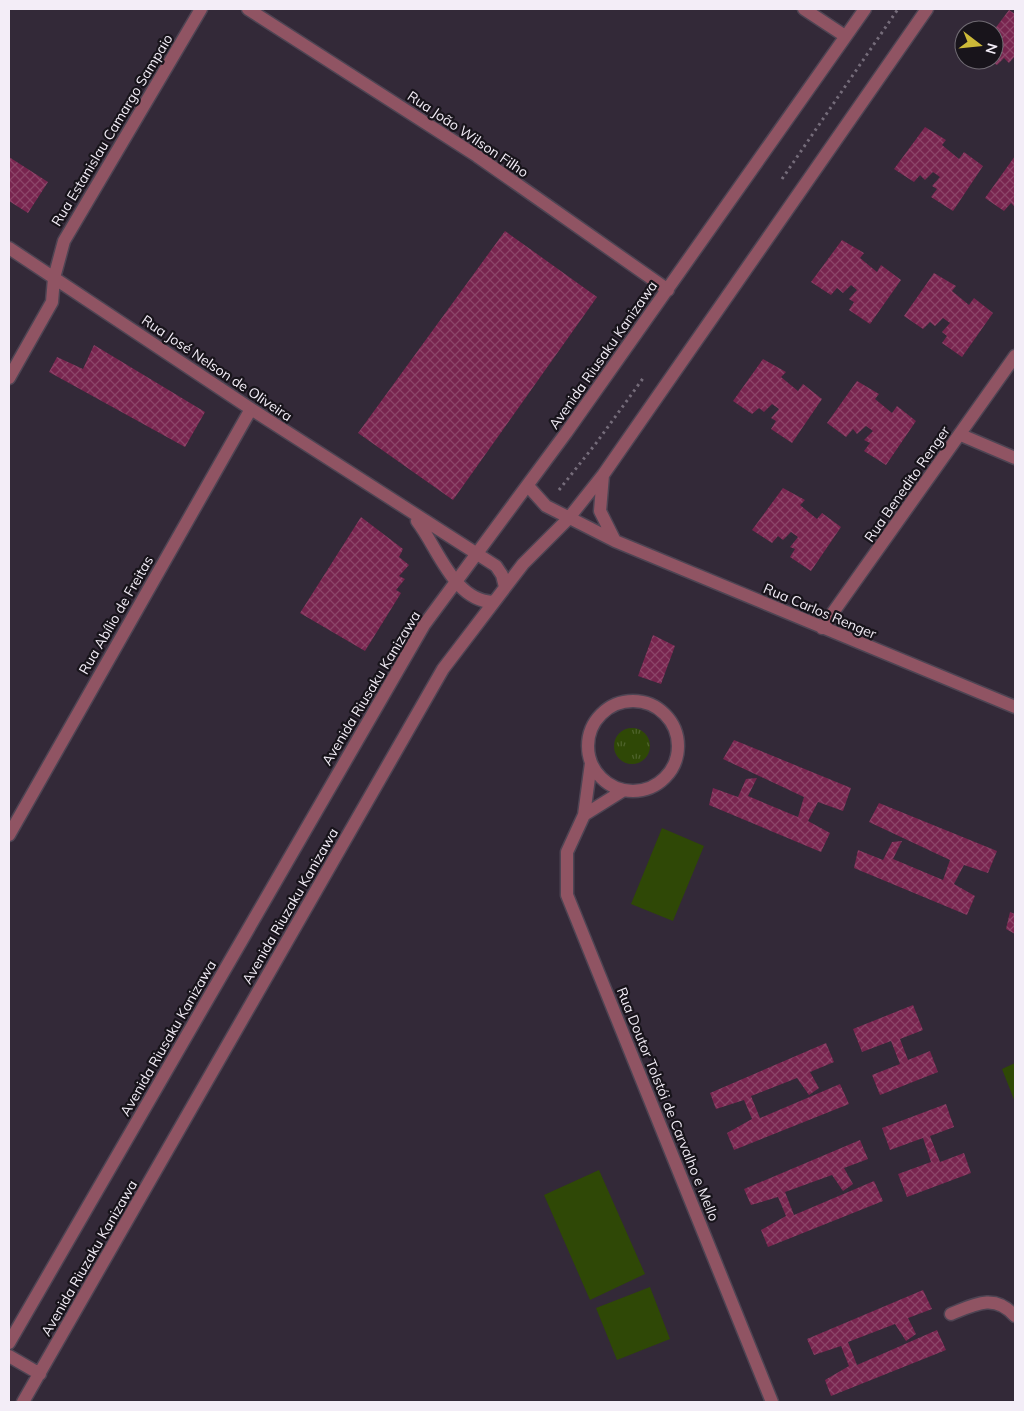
<svg xmlns="http://www.w3.org/2000/svg" width="1024" height="1411" font-family="Mulish,sans-serif">
  <defs>
    <pattern id="park-tufts" width="24" height="20" patternUnits="userSpaceOnUse" patternTransform="scale(1.25)"><rect width="24" height="20" fill="#2f4806"/><path d="M3 7l-1-3M5 7V3M7 7l1-3M15 17l-1-3M17 17v-4M19 17l1-3" fill="none" stroke="#4e632b"/></pattern>
    <pattern id="building-cross-hatch" width="8" height="8" patternUnits="userSpaceOnUse" patternTransform="scale(1.25)"><rect width="8" height="8" fill="#78254f"/><path d="M0 0l8 8M0 8l8-8" fill="none" stroke="#8c4569"/></pattern>
  </defs>
  <rect width="100%" height="100%" fill="#332938"/>
  <path fill="url(#park-tufts)" d="M614 746a18 18 0 1 1 36 0a18 18 0 1 1-36 0Z"/>
  <path fill="#2f4806" d="M662,828L704,846L673,921L631,904Z
    M1015,1063V1102L1002,1069Z
    M599,1170L645,1274L590,1300L544,1195Z
    M650,1287L670,1339L617,1360L596,1308Z"/>
  <path fill="url(#building-cross-hatch)" d="M1009,10L1015,14V56L1009,63L1004,58L997,65L989,60H994V30Z
    M925,127L946,140L942,145L959,159L964,152L983,166L953,211L931,197L937,189L932,186L940,177L933,172L925,180L920,175L914,182L894,169Z
    M1015,156V207L1011,203L1004,211L985,198Z
    M9,157L48,182L28,213L9,201Z
    M505,231L597,297L453,500L358,433Z
    M842,240L864,253L860,258L877,272L881,265L901,280L870,324L849,310L854,302L849,299L857,290L851,285L843,293L837,288L831,295L811,282Z
    M934,273L956,286L952,291L969,305L974,298L993,313L962,357L942,343L947,336L942,332L950,323L943,318L935,326L930,322L923,329L904,316Z
    M94,345L205,412L185,447L49,372L57,357L83,369Z
    M763,359L786,372L781,377L798,391L803,384L822,399L792,443L771,429L776,421L771,418L779,409L772,404L764,412L759,408L752,414L733,401Z
    M857,381L879,394L875,399L892,413L897,406L916,421L886,465L864,451L870,443L864,440L873,431L866,426L857,434L853,429L846,437L827,423Z
    M783,488L805,500L800,505L817,519L822,513L841,527L811,571L790,557L795,549L790,547L798,537L791,532L783,540L778,536L772,543L752,530Z
    M361,517L403,549L399,557L409,565L399,576L405,579L396,590L401,593L365,651L300,613Z
    M653,635L675,646L661,684L638,676Z
    M734,740L851,788L843,811L818,802L808,821L830,833L821,852L709,805L713,788L738,797L746,779L757,778L748,796L798,817L804,797L723,759Z
    M879,803L997,851L988,873L964,865L954,884L975,896L967,915L854,868L858,850L883,860L892,842L902,841L893,859L943,880L950,860L869,822Z
    M1010,912L1015,914V934L1006,929Z
    M913,1005L923,1030L900,1039L908,1060L930,1051L938,1072L880,1095L872,1075L900,1064L891,1041L862,1052L853,1029Z
    M826,1043L834,1062L810,1072L819,1088L809,1095L797,1078L751,1096L760,1118L840,1084L849,1104L734,1150L727,1133L752,1119L744,1100L716,1109L710,1093Z
    M946,1104L954,1127L930,1136L940,1162L964,1153L971,1173L907,1197L898,1174L931,1162L923,1138L890,1150L882,1128Z
    M860,1140L868,1159L844,1168L853,1184L843,1191L832,1175L785,1192L794,1215L874,1181L883,1201L768,1247L761,1230L786,1216L778,1197L751,1205L744,1189Z
    M923,1290L932,1309L908,1318L916,1334L906,1341L895,1324L848,1342L857,1365L937,1330L946,1350L831,1396L825,1380L849,1366L841,1346L814,1355L807,1339Z"/>
  <g fill="none" stroke-linecap="round" stroke-linejoin="round">
    <defs>
      <path id="minor" d="M248,9L477,156L668,290
        M804,9L845,36
        M9,248L251,409L496,566L502,575L505,587
        M9,378L52,302L54,278L64,241L201,9
        M961,435L1015,458
        M603,475L600,511L615,541
        M528,486L546,506L615,541L1015,707
        M417,521C438,548 454,601 493,602
        M822,628L1015,356
        M588 746a45 45 0 1 1 90 0a45 45 0 1 1-90 0Z
        M591,763L584,815L567,852V895L772,1402
        M584,815L624,790
        M9,835L251,409
        M951,1314C975,1304 995,1293 1015,1316
        M9,1343L424,625L566,433L865,9
        M9,1356L40,1374
        M23,1402L443,669L523,564L568,519L603,475L927,9"/>
    </defs>
    <use href="#minor" stroke="#4e4453" stroke-width="15"/>
    <path stroke="#756c7a" stroke-width="3" stroke-dasharray="2.5 4" stroke-linecap="butt" d="M782,179L898,9
      M559,490L597,442L644,377"/>
    <use href="#minor" stroke="#905463" stroke-width="12"/>
  </g>
  <g text-anchor="middle" stroke-width="4.5" stroke-linejoin="round" paint-order="stroke">
    <g font-size="14" fill="#f3edf7" stroke="#18141b">
      <text transform="translate(112 130) rotate(-59)" y="5">Rua Estanislau Camargo Sampaio</text>
      <text transform="translate(468 134) rotate(34)" y="5">Rua João Wilson Filho</text>
      <text transform="translate(603 355) rotate(-55)" y="5">Avenida Riusaku Kanizawa</text>
      <text transform="translate(217 368) rotate(34)" y="5">Rua José Nelson de Oliveira</text>
      <text transform="translate(907 484) rotate(-55)" y="5">Rua Benedito Renger</text>
      <text transform="translate(820 611) rotate(23)" y="5">Rua Carlos Renger</text>
      <text transform="translate(116 615) rotate(-60)" y="5">Rua Abílio de Freitas</text>
      <text transform="translate(371 688) rotate(-59)" y="5">Avenida Riusaku Kanizawa</text>
      <text transform="translate(290 906) rotate(-60)" y="5">Avenida Riuzaku Kanizawa</text>
      <text transform="translate(168 1038) rotate(-60)" y="5">Avenida Riusaku Kanizawa</text>
      <text transform="translate(668 1104) rotate(68)" y="5">Rua Doutor Tolstói de Carvalho e Mello</text>
      <text transform="translate(89 1258) rotate(-60)" y="5">Avenida Riuzaku Kanizawa</text>
    </g>
  </g>
  <rect width="1024" height="1411" fill="none" stroke="#f3edf7" stroke-width="20"/>
  <g transform="translate(979 45) rotate(106)"><circle r="24" fill="#18141b" stroke="#706b73"/>
  <path d="M0-4L9 19L0 12L-9 19Z" fill="#ccb938"/>
  <text y="-8" font-size="14" font-weight="bold" text-anchor="middle" fill="#f3edf7">N</text>
  </g>
</svg>
